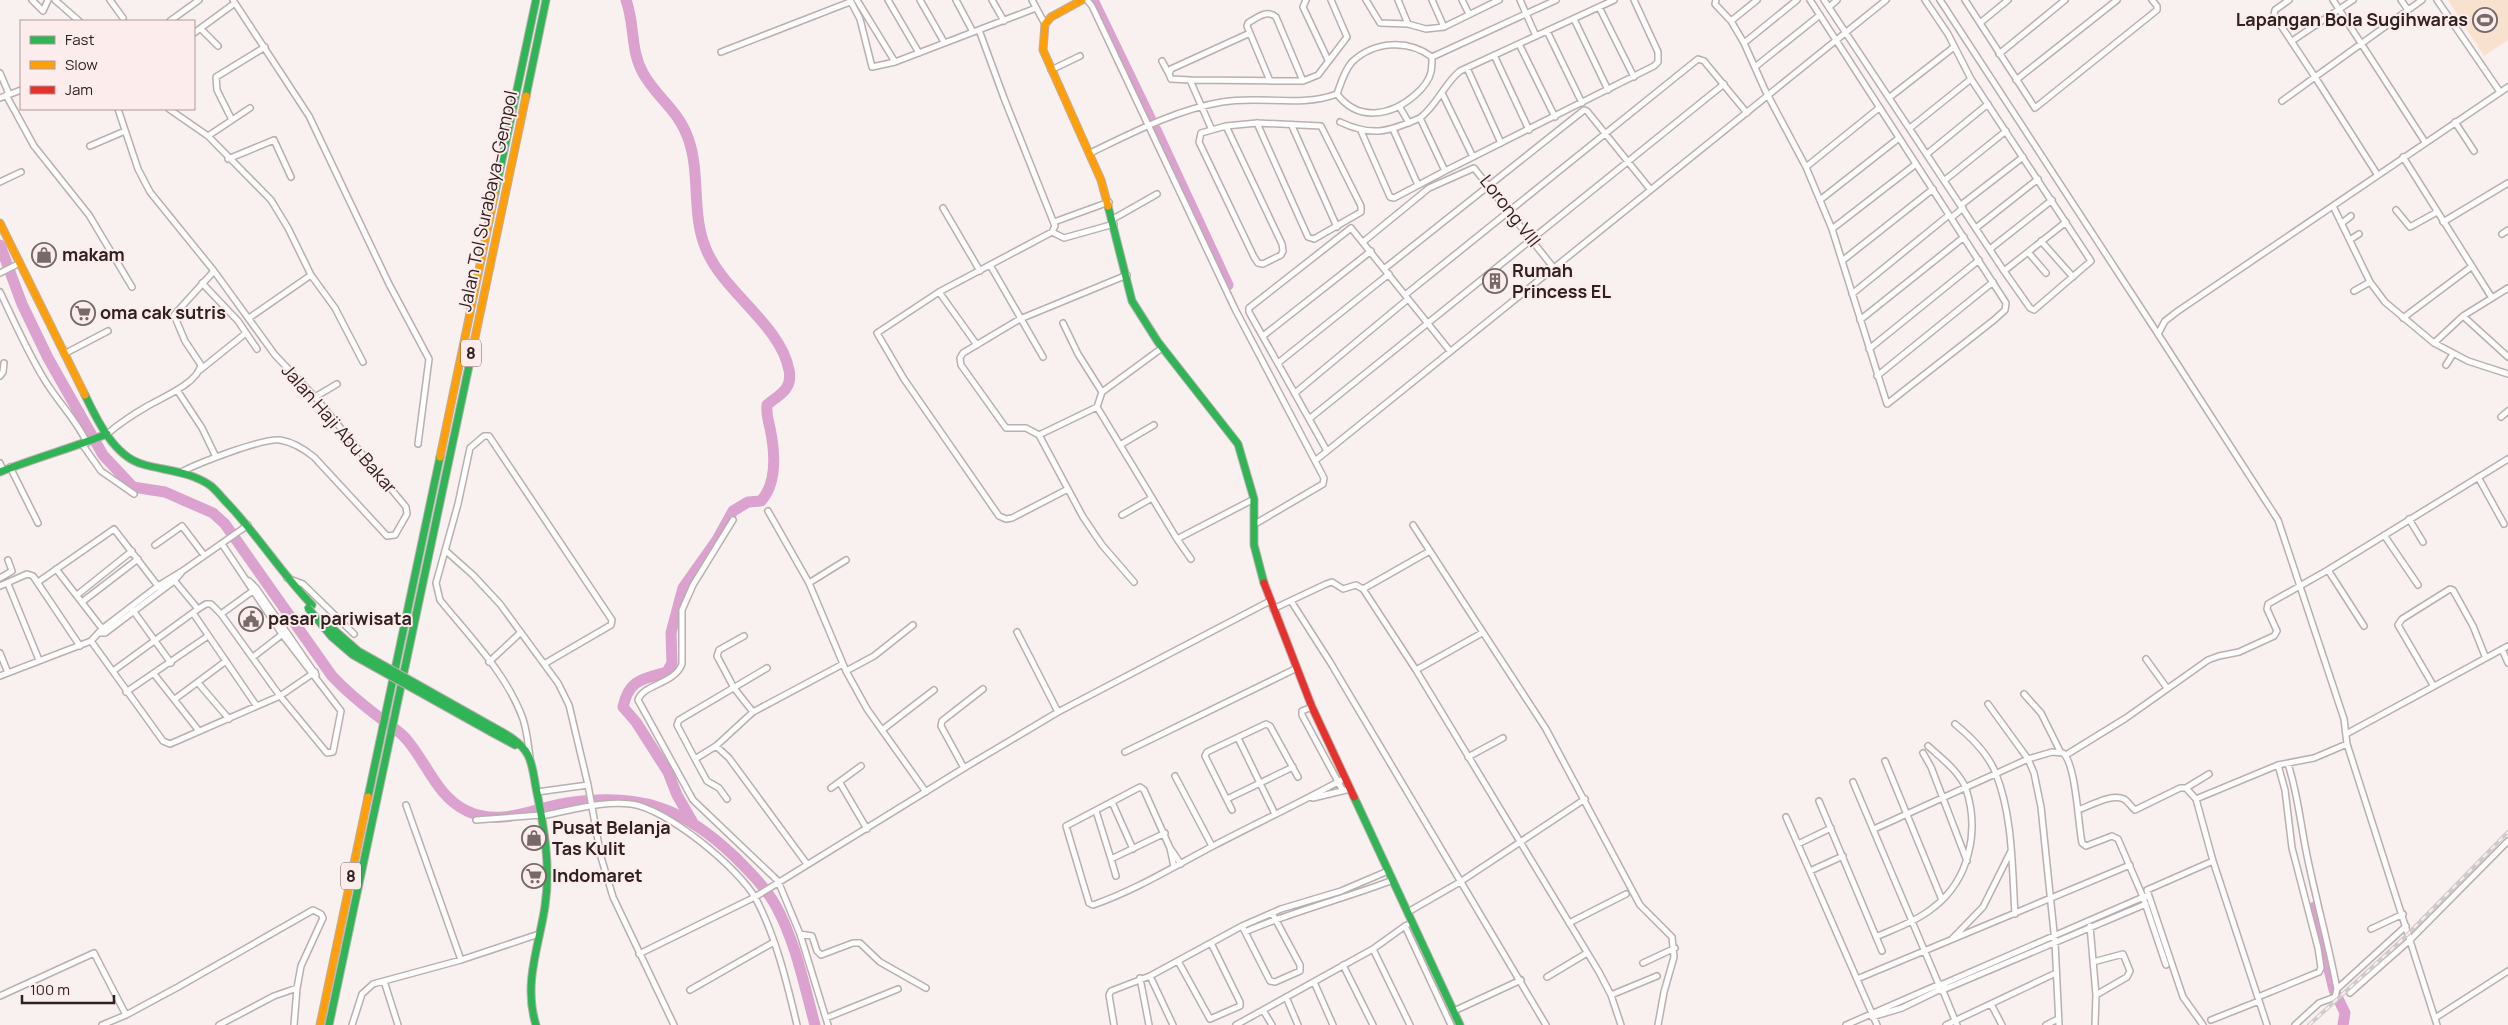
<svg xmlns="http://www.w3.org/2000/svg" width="2508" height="1025" font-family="Manrope,sans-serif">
  <rect width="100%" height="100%" fill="#f9f0f0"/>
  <path fill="#f9e1cf" d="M2448,0H2508V40L2484,56Z"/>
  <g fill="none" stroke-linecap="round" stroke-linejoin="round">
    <path stroke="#dba1cf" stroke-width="11" d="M626,0C635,24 630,50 643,73C656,97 679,111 688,138C701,173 691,215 706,249C723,292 780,324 789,370C793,389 780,394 767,405C766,414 768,419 770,428C775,452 778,482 761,501L748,502L733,511L717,540L683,588L671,633L672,663L667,672C643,679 629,679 623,707L636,722L668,772L677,795L692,821
      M1093,0L1150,118
      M1156,130L1228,285
      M0,245L22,304L48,358L103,455L133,487L165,492L213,513L225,524L332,676C347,692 363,705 380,718C389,725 400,731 407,740C427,763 437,797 467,811C501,827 533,808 567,803C639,792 683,807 735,857C750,872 766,888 776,906C796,943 804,985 815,1025
      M2314,907L2334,990L2345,1013L2343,1025"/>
    <defs>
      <path id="street" d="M32,0L43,11L48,0
        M55,0L79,21
        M110,0L123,18
        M233,0L309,116L389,284L429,359L418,444
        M850,0L860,19L872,67L895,62
        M857,0L895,62L1036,8
        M888,0L919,53
        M920,0L944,42
        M956,0L973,32
        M992,0L1004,21
        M1032,0L1045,24
        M1087,0L1092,6L1235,309L1324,478L1323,484L1255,524
        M1306,0L1303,7L1328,60
        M1366,0L1380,23L1408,24L1426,29L1444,27L1499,0
        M1398,0L1408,24
        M1432,0L1444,27
        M1462,0L1469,14
        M1520,0L1536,36
        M1614,0L1460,71C1444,84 1437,105 1420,118L1445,171L1654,66L1658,62V52L1634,0
        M1716,0L1715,4L1731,21L1744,43L1765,90L1806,167L1832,229L1887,404L1994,320L2005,310L2006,303L1810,0
        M1824,0L2004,271L2030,308L2034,310L2091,261L1971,79L1948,34L1925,0
        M1940,0L2158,334
        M1965,0L2035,108L2157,10V6L2152,0
        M2289,0L2275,10L2274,15L2315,77L2422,0
        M2333,0L2425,142
        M2401,0L2408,10
        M2437,0L2500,92
        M1599,7L1634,77
        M1829,7L1837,0
        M1574,19L1608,90
        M170,21L199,0
        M1731,21L1757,0
        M1980,23L2008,0
        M201,29L218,46
        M1547,31L1582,103
        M194,33L235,3
        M2295,39L2353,0
        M1744,43L1797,0
        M1519,44L1555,117
        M721,52L850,2
        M1999,54L2065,0
        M1494,55L1529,130
        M1432,57L1556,0
        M1162,61L1169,74
        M1755,67L1820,15
        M1467,68L1501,143
        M1051,70L1080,56
        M0,73L9,94
        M1190,80L1171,79L1169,74L1171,69L1250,33
        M2016,80L2117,0
        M1270,81L1247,26L1248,23C1256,18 1267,9 1276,17L1303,81
        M1442,93L1473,157
        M1337,94C1358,122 1391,116 1415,95C1422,89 1429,81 1431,72C1432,67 1432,61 1432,57
        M6,95L34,146L89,215L132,287
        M1890,97L1954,47
        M0,98L21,90
        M2282,101L2315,77L2377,174
        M1399,106L1409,123
        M118,109L138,169L150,192L214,271L275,355L315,397L406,507L407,514L395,535L387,536L314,457C304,449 293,442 280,440C262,438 199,463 181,472
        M169,109L208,136L271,200L288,228L311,275L249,318
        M232,120L217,90L216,77L265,47
        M1340,122C1372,137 1388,132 1420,118
        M2455,122L2474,151
        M1226,126L1257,123L1321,126L1361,206V212L1314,239L1308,237L1257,123
        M1226,126L1282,244L1283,251L1281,255L1263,264L1258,263L1254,257L1199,142L1201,133Z
        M1292,126L1337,227
        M1211,128L1190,80L1303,81L1318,75L1347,37L1331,0
        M1910,128L1971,79
        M1393,129L1418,185
        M1361,131L1390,197L1394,198L1445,171
        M208,136L250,108
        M90,146L125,131
        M1090,153C1132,133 1175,110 1222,102C1260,95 1299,108 1337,94C1341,83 1344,71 1352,62C1374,41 1408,39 1432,57
        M1927,154L1988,104
        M2403,157L2492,298
        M228,159L274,140L291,177
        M1806,167L1879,108
        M1945,180L2006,131
        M0,182L21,172
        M1820,200L1899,138
        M1961,205L2023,157
        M2333,206L2370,282L2385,302L2434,343L2468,361L2508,374
        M943,208L980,271
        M2396,210L2410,227L2437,212
        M1951,218L1963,208
        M1113,219L1157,194
        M1054,222L1109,202
        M2443,222L2508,183
        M2342,223L2351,216
        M1976,228L2038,179
        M1832,229L1916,164
        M1052,232L1064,238L1114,224
        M2502,234L2508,230
        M2351,239L2359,234
        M2041,241L2073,277
        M1363,242L1429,188L1474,168L1553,267
        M1990,249L2052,200
        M2028,252L2046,273
        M1842,261L1933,189
        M990,265L1043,357
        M1384,269L1584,110L1587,111L1650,189
        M2004,271L2066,222
        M0,273L20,263
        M311,275L335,308L363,362
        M1127,275L1020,319L963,353L960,358L961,365L1006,428H1026L1039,435L1083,517L1102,545L1134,582
        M202,283L238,321L257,349
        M2354,291L2370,282
        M0,292C14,321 27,351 44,379C57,401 76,419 87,443
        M939,292L877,333L904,379L999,516L1006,519L1012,518L1068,489
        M1852,294L1949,215
        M1405,295L1698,59L1704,61L1747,113
        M2463,316L2508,357
        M2403,318L2471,267
        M1860,320L1964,237
        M1063,323L1078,354L1102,392
        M1263,336L1371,251
        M2434,343L2463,316L2508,288
        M977,345L939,292L1052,232L1055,226L1004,98L979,30
        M1869,349L1979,260
        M64,354L108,331
        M1278,363L1389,274
        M2446,365L2453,354
        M200,370L246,333
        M0,376L3,372L4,363
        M1877,376L1993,282
        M177,390L202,428L216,457
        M1295,393L1408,299
        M315,397L337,384
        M1097,407L1177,539L1254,499
        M2501,417L2508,411
        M1309,419L1724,84
        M107,434C119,424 132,415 146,407C161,398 197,384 201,365L185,341L174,315L214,271
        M1039,435L1097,407L1102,392L1162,348
        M82,444L101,471L134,494
        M1120,445L1154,425
        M1327,451L1249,312V308L1351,228L1450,351
        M1316,460L1886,0
        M0,463L3,470
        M10,467L38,523
        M2478,477L2504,524
        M768,511L809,583L846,671L867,709L926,792
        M1122,515L1152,498
        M2409,519L2423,542
        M733,520L693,585L682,610V664C675,684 643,684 638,700L693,800L778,881L800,934L828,1025
        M1413,525L1546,729L1640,905L1672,937L1674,957L1664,992L1658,1025
        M2384,535L2418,585
        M1177,539L1191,559
        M155,545L182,526L204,555
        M446,551L473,575L500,604L558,683L569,705L588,785L601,857L613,897L674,1025
        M56,569L104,631
        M2328,570L2364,626
        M0,578L12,571L8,560
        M287,578L303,584L354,634
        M173,579L198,609
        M249,581L256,588L316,675
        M38,582L114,529L161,590
        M809,583L846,560
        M8,584L39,660
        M0,586L27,574L33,576L80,646
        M1363,589L1428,552
        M77,595L132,551
        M1291,601L1330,662L1546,1025
        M82,602L138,559
        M132,609L171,663
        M1273,609L1326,584L1332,582L1343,589L1356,585L1363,589L1416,670L1599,972L1611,995L1621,1025
        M193,613L256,705
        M221,614L254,590
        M1017,632L1058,712
        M100,633H105L174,581L181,573
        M744,636L719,650L717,656L734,688L753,712L843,664
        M91,641L163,741L170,744L280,696L315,672
        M2502,649L2508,663
        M0,653L8,673
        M253,657L284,633
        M2146,659L2167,688
        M489,662L520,633
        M1416,670L1482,633
        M113,671L198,609L206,604H211L221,614L280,696L327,753L333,752L341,711L282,634L222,544
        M846,671L874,656L913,625
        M154,674L199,731
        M0,676L91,641L102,629L158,586L181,572L248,525
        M199,684L229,719
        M2433,685L2398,625L2402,619L2450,589L2453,590L2473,626L2485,656
        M126,692L208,636
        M2024,694L2041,713L2060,751
        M175,699L226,661
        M1988,704L2028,759L2034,773L2041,807L2055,942L2059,1025
        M1312,707L1302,711V715L1343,791
        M753,712L716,746L695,759L677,725L679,720L767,668
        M1955,724C1971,737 1989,755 1996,774C2013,817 2012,868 2015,914
        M882,730L934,690
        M2348,733L2508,646
        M1238,738L1275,814
        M716,746L729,758L807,864
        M1125,752L1297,668
        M1923,753L1931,767L1967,861
        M2066,755L2126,718L2208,660L2219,656L2239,652L2274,636L2277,631L2267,609L2268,604L2328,570L2508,459
        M530,757C528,744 527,731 523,719C507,674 469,636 440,600L436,583L458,504L470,448L484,436H489L495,445L612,620L611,625L544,664
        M1468,757L1503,738
        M695,759L707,781L719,788L727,799
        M1885,761L1942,900
        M2288,764C2299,797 2301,831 2309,865C2318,907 2329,947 2337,989L2335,997L2319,1003L2295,1025
        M964,768L941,726L942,721L983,689
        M1175,776L1212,846
        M1853,782L1939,985
        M840,783L867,829
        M831,788L861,766
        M2186,788L2209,774
        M537,792L588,785
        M1313,798L1350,789
        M1227,799L1293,767
        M2196,799L2278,765L2314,758L2347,744
        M1819,801L1882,951
        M1112,802L1133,849
        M406,805L461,960
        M1232,810L1205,756L1207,752L1266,724L1270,726L1298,777
        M2078,810C2090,806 2111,793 2124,799C2129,802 2131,807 2135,810L2180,788H2186L2196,799L2213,861L2267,1025
        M1096,811L1111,859L1165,833
        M541,816C569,811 602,800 631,804C666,808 739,868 756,899C776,937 787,983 797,1025
        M1786,817L1877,1025
        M476,820L541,815
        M1874,829L2028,759L2052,752L2063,753C2076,764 2078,823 2082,843L2086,846L2112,836L2118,839L2143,897L2166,965
        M1798,844L1831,828
        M1170,848L1174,867
        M1111,859L1116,876
        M1181,864L1170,848L1144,790L1140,787L1066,826L1089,903L1093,905C1136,890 1173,867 1213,846C1257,823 1302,802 1345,778
        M1810,871L1843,856
        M1408,912L1460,882L1585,799
        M1569,923L1626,894
        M1407,925L1405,926L1451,1025
        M1242,926L1281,909L1341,891L1388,871
        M2090,926L2096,995L2095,1025
        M2371,929L2403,914
        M1245,932C1293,911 1344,899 1393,880
        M800,934L812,936L817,951L821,955L853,943H860L880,962L926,988
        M1876,937C1896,928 1917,921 1934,907C1969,880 1980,831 1966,789C1960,772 1941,758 1928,746
        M1952,939L1983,907L2011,851
        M1373,949L1410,1025
        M639,954L755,897L964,768L1058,712L1270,601
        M1178,961L1210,1019L1240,1006V1002L1211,943
        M2093,962L2123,954L2130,971L2127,977L2096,995
        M1643,963L1675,948
        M1343,965L1373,1025
        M1150,976L1173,1025
        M1547,977L1587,953
        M1140,978L1149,1025
        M1857,979L2130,865
        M384,981L398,1025
        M1314,982L1333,1025
        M1943,984L2148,895
        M1945,989L2146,904
        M2337,989L2406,926
        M690,990L774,942
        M1943,991L1957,1025
        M2350,993L2410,940L2508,841
        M1611,995L1657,976
        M0,996L94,953L126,1015
        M1286,997L1298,1025
        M2258,997L2319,972L2321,968L2318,948L2292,848L2285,790L2278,765
        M1991,1004L2002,1025
        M1263,1010L1272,1025
        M1454,1011L1521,980
        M1872,1017L1902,1008L1939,990
        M826,1018L898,989
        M2435,1018L2508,971
        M2211,1020L2259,1001
        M102,1025L126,1015L178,987L313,910L321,914L323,918L301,966L297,988L294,1025
        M219,1025L274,996L297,988
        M352,1025L362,994L373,984L461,960L539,934
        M1114,1025L1109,995L1111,991L1150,976L1242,926L1270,981L1275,982L1300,971V965L1272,913
        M1236,1025L1373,949L1405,926
        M1846,1025L1940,984L1944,985L1945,989L1941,991L1938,987
        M1946,1025L2056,973
        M2046,1025L2058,1019
        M2203,1025L2183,997L2147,890L2213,861
        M2437,1025L2347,744L2344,719L2278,520L2158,334L2165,321L2178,311L2508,87"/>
      <path id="fast" d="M526,96L546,0
        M495,193L536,0
        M1108,206L1132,301L1158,342L1238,444L1254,499V545L1264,583
        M85,395C97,420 114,456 142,464C165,471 190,471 211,486C217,491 223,499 229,505C259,537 282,574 312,605
        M0,472C35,458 72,448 107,434
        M493,727C506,734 521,742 528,755C533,765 534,778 536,788C544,827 551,866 545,906C539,947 523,983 536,1025
        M491,732L515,745
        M368,797L440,457
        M1354,797L1460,1025
        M329,1025L473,347"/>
      <path id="slow" d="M1082,0L1051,17L1045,24L1043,50L1101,180L1108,206
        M0,223L85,395
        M473,347L526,96
        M440,457L495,193
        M320,1025L368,797"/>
      <path id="jam" d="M1264,583L1312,707L1354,797"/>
    </defs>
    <use href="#street" stroke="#baafaf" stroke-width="8"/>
    <use href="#fast" stroke="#baafaf" stroke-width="9"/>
    <use href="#slow" stroke="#baafaf" stroke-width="9"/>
    <use href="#jam" stroke="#baafaf" stroke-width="9"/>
    <use href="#street" stroke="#fefdfd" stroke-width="5"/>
    <use href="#fast" stroke="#30b455" stroke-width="7"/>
    <use href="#slow" stroke="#ff9f0a" stroke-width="7"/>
    <use href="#jam" stroke="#e5322d" stroke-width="7"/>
    <defs>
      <path id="rail" d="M2309,1025L2405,937L2508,832"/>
    </defs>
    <use href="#rail" stroke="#cecbcb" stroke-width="4"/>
    <use href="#rail" stroke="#fdecec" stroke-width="2" stroke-dasharray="5.5" stroke-linecap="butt"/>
    <defs>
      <path id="fast-bridge" d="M308,608L331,636L353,655L491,732
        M326,623L358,651L493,727"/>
    </defs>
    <use href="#fast-bridge" stroke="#baafaf" stroke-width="9" stroke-linecap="butt"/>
    <use href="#fast-bridge" stroke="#30b455" stroke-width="7"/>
  </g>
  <defs>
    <symbol id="stadium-ring" viewBox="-11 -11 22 22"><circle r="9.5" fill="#fdecec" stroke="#766969" stroke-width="1.5"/><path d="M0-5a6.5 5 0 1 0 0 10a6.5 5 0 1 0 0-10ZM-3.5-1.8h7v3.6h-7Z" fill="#766969"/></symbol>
    <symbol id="shop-ring" viewBox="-11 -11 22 22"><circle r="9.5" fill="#fdecec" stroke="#766969" stroke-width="1.5"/><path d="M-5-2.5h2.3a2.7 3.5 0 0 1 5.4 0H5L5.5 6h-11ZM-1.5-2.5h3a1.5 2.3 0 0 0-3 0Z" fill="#766969"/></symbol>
    <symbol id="building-ring" viewBox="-11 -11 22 22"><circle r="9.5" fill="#fdecec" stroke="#766969" stroke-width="1.5"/><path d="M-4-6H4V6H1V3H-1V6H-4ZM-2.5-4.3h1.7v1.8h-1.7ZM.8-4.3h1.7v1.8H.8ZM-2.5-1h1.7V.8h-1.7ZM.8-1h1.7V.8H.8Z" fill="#766969"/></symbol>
    <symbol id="supermarket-ring" viewBox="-11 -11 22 22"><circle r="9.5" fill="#fdecec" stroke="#766969" stroke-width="1.5"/><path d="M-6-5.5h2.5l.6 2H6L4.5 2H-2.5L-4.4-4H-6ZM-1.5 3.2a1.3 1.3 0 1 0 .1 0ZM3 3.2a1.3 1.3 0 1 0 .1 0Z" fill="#766969"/></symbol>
    <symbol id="civic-ring" viewBox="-11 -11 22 22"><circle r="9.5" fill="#fdecec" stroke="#766969" stroke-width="1.5"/><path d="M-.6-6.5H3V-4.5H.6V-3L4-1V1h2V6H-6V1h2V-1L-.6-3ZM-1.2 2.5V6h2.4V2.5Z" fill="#766969"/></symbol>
  </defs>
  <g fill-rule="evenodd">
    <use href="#stadium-ring" x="2471" y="6" width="28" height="28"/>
    <use href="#shop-ring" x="30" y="241" width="28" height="28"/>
    <use href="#building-ring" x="1481" y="267" width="28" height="28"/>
    <use href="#supermarket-ring" x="69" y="299" width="28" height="28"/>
    <use href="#civic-ring" x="237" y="605" width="28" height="28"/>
    <use href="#shop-ring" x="520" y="824" width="28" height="28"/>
    <use href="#supermarket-ring" x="520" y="862" width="28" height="28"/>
  </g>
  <g text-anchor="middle" stroke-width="4" stroke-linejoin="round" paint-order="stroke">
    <g fill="#fdecec" stroke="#6e5e5e" stroke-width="1">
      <rect x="461" y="339.5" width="20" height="27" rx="4"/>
      <rect x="341" y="862.5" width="20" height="27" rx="4"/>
    </g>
    <g font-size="16" font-weight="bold" fill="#302121">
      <text x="471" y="359">8</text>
      <text x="351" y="882">8</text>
    </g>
    <g font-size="18" font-weight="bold" fill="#302121" stroke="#fdecec" text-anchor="start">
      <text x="2468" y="26" text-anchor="end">Lapangan Bola Sugihwaras</text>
      <text x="62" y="261">makam</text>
      <text x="1512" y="277">Rumah<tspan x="1512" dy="21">Princess EL</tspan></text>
      <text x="100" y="319">oma cak sutris</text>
      <text x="268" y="625">pasar pariwisata</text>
      <text x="552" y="834">Pusat Belanja<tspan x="552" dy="21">Tas Kulit</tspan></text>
      <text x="552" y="882">Indomaret</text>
    </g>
    <g font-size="18" fill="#302121" stroke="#fdecec">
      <text transform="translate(488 201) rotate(-78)" y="6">Jalan Tol Surabaya–Gempol</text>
      <text transform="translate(1510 211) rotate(52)" y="6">Lorong VIII</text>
      <text transform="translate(339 429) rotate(49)" y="6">Jalan Haji Abu Bakar</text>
    </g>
  </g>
  <rect x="20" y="20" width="175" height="90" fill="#fdecec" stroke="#ab9b9b"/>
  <rect x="30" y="36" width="25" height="8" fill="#30b455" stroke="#ab9b9b"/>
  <text x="65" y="45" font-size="15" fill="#302121">Fast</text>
  <rect x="30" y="61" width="25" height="8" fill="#ff9f0a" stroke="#ab9b9b"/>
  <text x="65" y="70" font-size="15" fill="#302121">Slow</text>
  <rect x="30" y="86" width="25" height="8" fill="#e5322d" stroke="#ab9b9b"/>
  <text x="65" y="95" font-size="15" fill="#302121">Jam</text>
  <path d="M22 995v8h92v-8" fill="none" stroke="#302121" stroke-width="2.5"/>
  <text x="30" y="995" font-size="15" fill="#302121" stroke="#fdecec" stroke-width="4" paint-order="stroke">100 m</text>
</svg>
